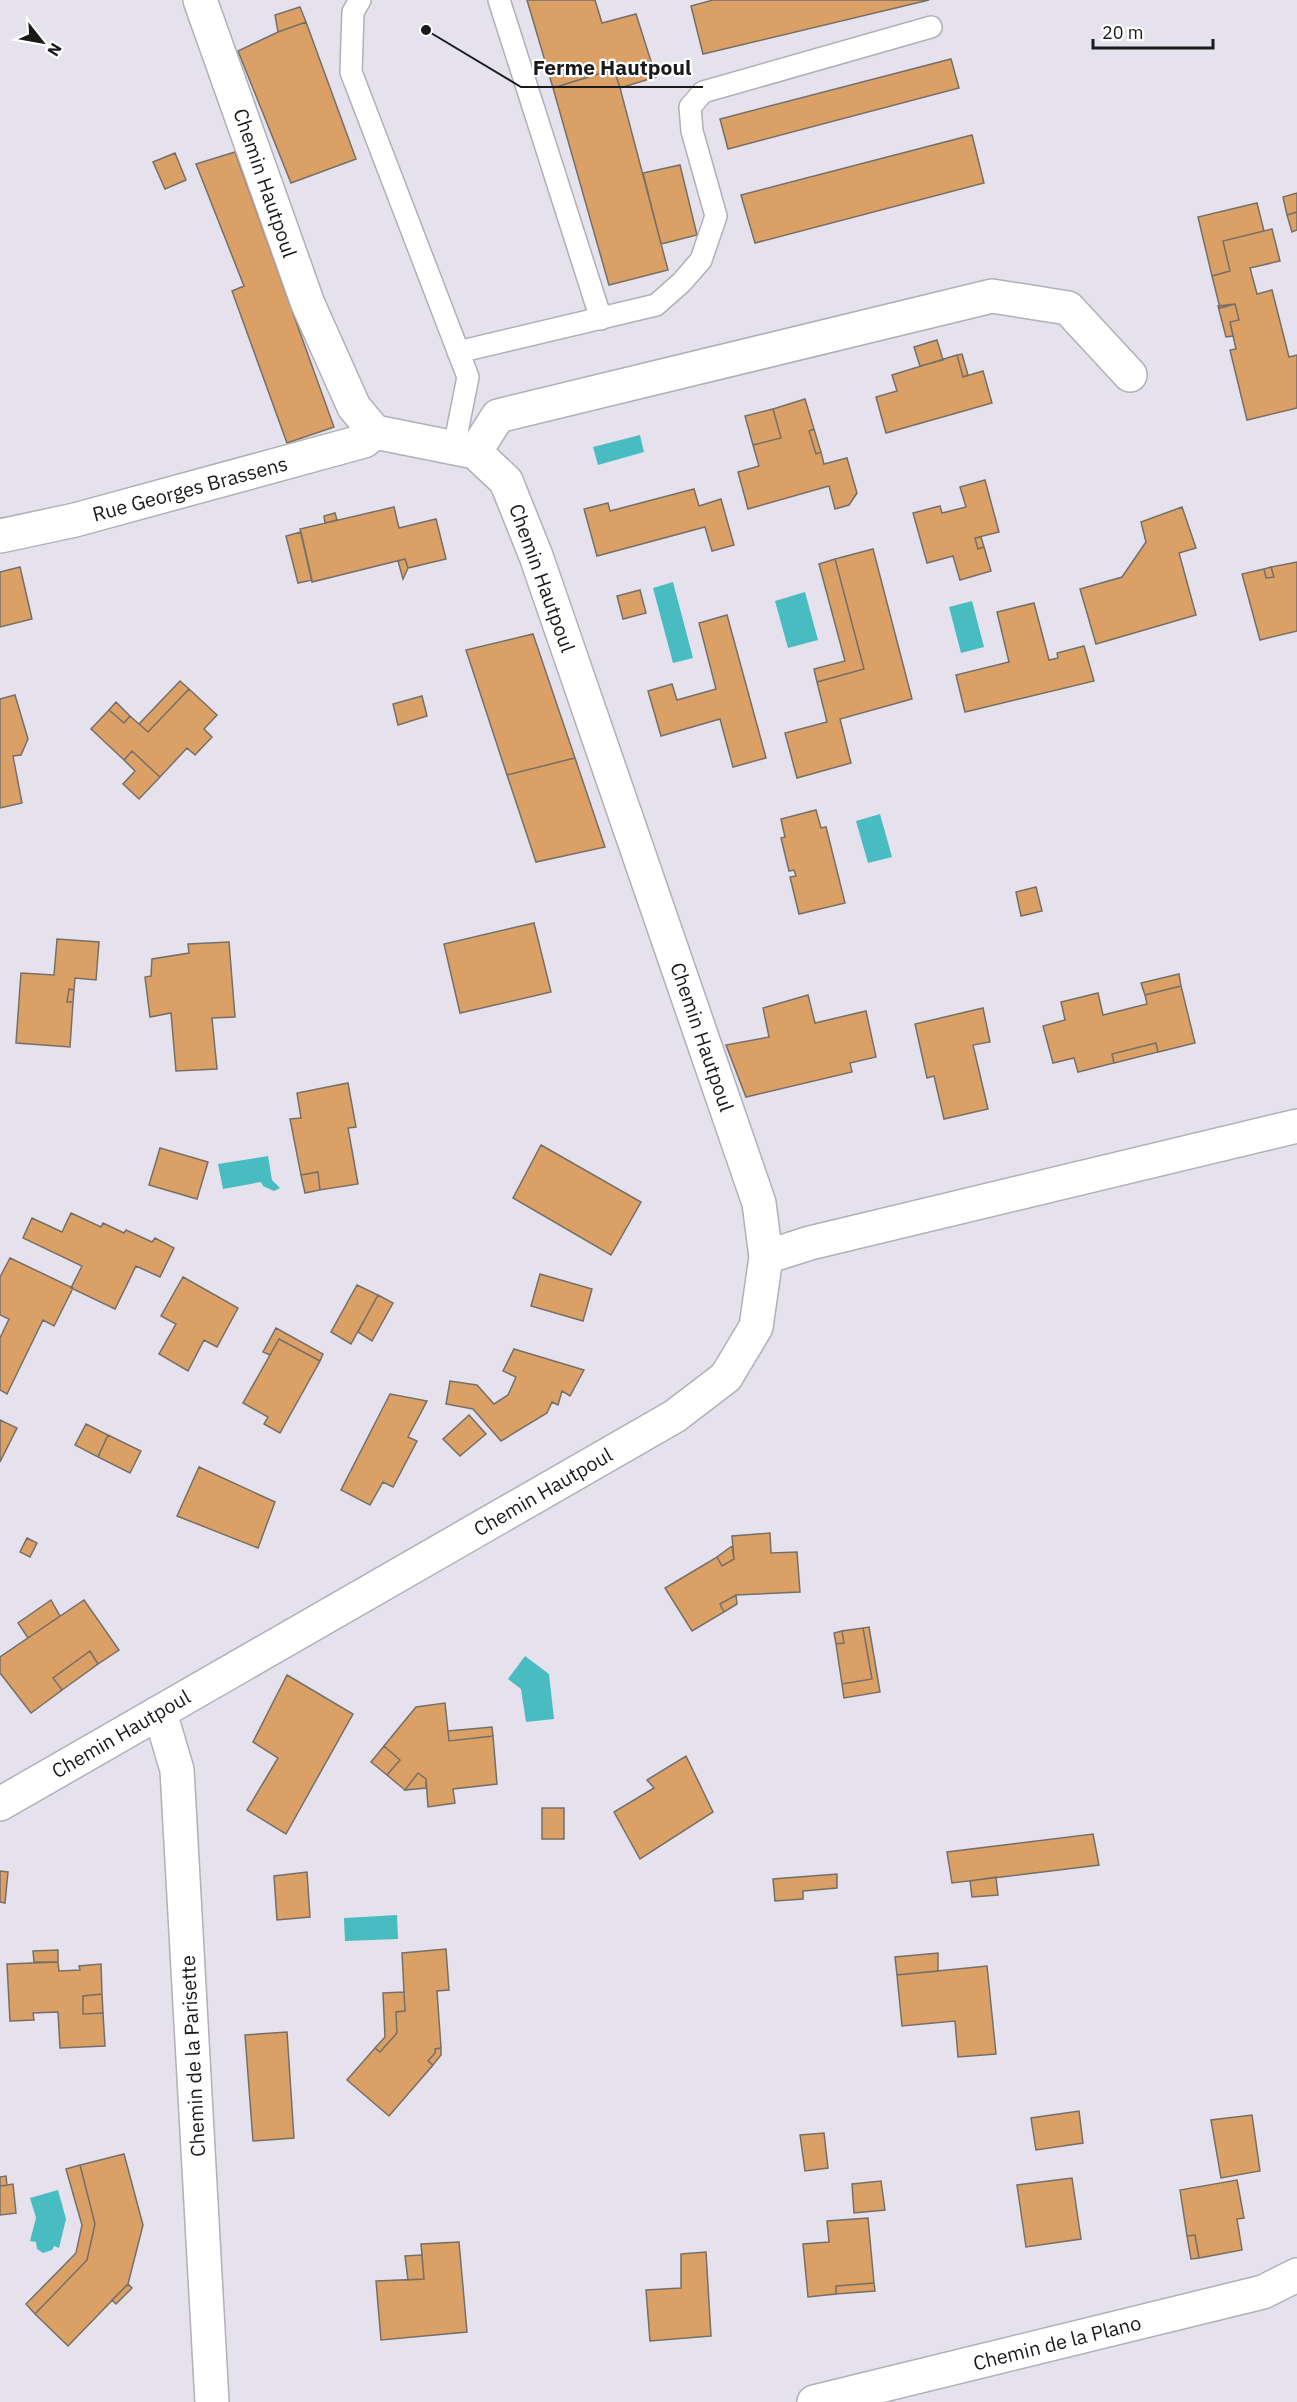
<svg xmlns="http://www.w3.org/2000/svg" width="1297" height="2402" font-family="'IBM Plex Sans',sans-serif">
  <rect width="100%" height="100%" fill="#e5e2ed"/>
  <path fill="#49bcc2" d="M640,435L644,452L598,465L593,447Z
    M673,582L693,658L673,663L653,588Z
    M805,592L818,640L788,648L775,601Z
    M972,601L984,647L961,653L949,607Z
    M880,814L892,857L868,863L856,821Z
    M268,1156L272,1180L280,1188L274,1191L263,1186L261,1182L223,1189L218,1164Z
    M525,1656L549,1674L554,1719L526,1722L521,1689L508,1679Z
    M397,1915L398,1939L345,1941L344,1918Z
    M58,2190L66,2219L59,2248L54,2246L52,2250L43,2253L37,2249L36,2242L30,2241L36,2218L30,2198Z"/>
  <path fill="#daa065" stroke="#766f68" stroke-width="1.5" d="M527,0H595L602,23L636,14L656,77L620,88L614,69L553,88Z
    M713,0H929L703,54L691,6Z
    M300,7L306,22L278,32L275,15Z
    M306,22L356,159L291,183L238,51L278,32Z
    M951,59L959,88L728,149L720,119Z
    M614,69L620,88L668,270L609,285L553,88Z
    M972,135L984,183L755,243L741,195Z
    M235,152L334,427L287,443L232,291L244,286L196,164Z
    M175,153L186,180L165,189L153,162Z
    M680,165L697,235L661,244L643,173Z
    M1297,193V212L1287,215L1283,197Z
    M1257,203L1264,231L1223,241L1230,271L1212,276L1198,217Z
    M1297,212V230L1292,232L1287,215Z
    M1272,229L1280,261L1250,268L1257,294L1272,290L1289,357L1297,355V408L1247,420L1230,350L1236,349L1230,322L1239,320L1235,304L1220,308L1212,276L1230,271L1223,241Z
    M1235,304L1239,320L1230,322L1233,336L1226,337L1218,306Z
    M937,340L943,360L920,366L914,347Z
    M962,354L968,375L963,377L957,355Z
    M957,355L963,377L983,371L992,403L886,433L876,397L897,391L892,375Z
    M805,399L814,429L809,431L816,454L821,452L824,464L847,458L857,493L849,505L835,509L829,486L748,509L738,472L759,466L753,445L781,438L773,409Z
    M773,409L781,438L753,445L745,416Z
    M814,429L821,452L816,454L809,431Z
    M985,480L999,532L975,538L978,549L984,547L991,571L960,580L953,556L927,563L913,513L940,506L942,513L966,507L960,487Z
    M694,489L699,506L721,499L734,545L712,551L705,527L597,556L584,509L608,503L610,511Z
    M394,507L399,528L436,519L446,559L408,568L405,559L312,582L300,529Z
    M1182,507L1196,548L1179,553L1196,615L1096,644L1080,589L1122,577L1146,542L1141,522Z
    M335,513L337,520L325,523L324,516Z
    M301,532L312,580L298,583L286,536Z
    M981,537L984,547L978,549L975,538Z
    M873,549L912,699L840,719L851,763L797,778L785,733L827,722L817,682L864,669L835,559Z
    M405,559L408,568L403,579L398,561Z
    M835,559L864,669L817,682L814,669L845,661L819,564Z
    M1297,562V631L1260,640L1242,574L1264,569L1266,578L1274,577L1271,567Z
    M20,567L32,619L0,627V572Z
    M1271,567L1274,577L1266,578L1264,569Z
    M640,590L646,613L623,619L617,596Z
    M1034,603L1049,660L1058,658L1057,653L1084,646L1094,681L965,712L956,675L1009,662L997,612Z
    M727,615L766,758L733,767L720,719L661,736L648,691L672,684L677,700L716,689L699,623Z
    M533,634L575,758L507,775L466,650Z
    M180,681L189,689L148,732L139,724Z
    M189,689L217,715L204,729L212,737L195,755L187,748L160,777L132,751L124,760L91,729L109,710L124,723L130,716L148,732Z
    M15,695L28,739L21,755L13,756L22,803L0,808V699Z
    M422,696L427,716L398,725L393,704Z
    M116,702L130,716L124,723L109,710Z
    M132,751L160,777L139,799L123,784L135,771L124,760Z
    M575,758L605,847L536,862L507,775Z
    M816,810L821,828L826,827L845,903L799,914L790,877L796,876L794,870L789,871L781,838L785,837L781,819Z
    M1036,887L1042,911L1021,916L1016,892Z
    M534,923L551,992L460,1013L444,944Z
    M57,939L99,942L96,980L75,978L74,990L69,989L67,1002H73L70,1047L16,1043L21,973L54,975Z
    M229,942L235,1017L212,1018L217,1069L176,1071L171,1013L150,1017L145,977L151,976L152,959L189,953L188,944Z
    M1179,974L1181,986L1145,995L1141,983Z
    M1181,986L1195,1043L1158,1052L1156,1043L1112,1054L1114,1063L1078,1072L1074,1058L1053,1063L1043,1026L1065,1020L1061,1002L1098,993L1103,1015L1147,1004L1145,995Z
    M69,989L74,990L73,1002H67Z
    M808,995L815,1023L866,1011L876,1057L850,1063L852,1072L746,1097L726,1045L769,1037L763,1008Z
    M983,1008L990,1042L973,1045L988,1109L944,1119L934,1076L927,1078L915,1024Z
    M1156,1043L1158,1052L1114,1063L1112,1054Z
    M348,1083L356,1127L348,1128L358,1184L320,1190L318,1172L301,1175L290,1119L301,1118L297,1093Z
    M541,1145L641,1202L611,1255L513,1198Z
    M160,1148L208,1162L197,1199L149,1185Z
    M318,1172L320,1190L305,1193L301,1175Z
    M71,1213L101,1227L103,1223L124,1233L126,1230L152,1242L155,1238L174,1248L160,1277L136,1266L115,1309L71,1288L82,1266L23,1238L32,1218L62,1232Z
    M10,1258L73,1288L54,1326L43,1320L7,1394L0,1390V1338L9,1319L0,1315V1277Z
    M540,1274L592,1289L583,1321L531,1306Z
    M183,1277L238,1308L217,1347L204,1340L188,1371L159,1354L176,1324L161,1316Z
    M357,1285L378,1295L351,1344L331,1332Z
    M378,1295L393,1303L372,1341L358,1332Z
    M276,1328L323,1354L320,1361L279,1339L270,1355L263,1352Z
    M279,1339L320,1361L280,1433L264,1424L268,1417L243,1403Z
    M514,1349L584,1370L570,1396L562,1391L558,1405L552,1402L547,1413L501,1441L473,1409L446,1404L450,1381L477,1385L494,1404L508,1395L516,1377L503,1371Z
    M390,1394L427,1401L408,1437L417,1441L393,1487L383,1482L370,1505L341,1490Z
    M469,1415L486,1434L460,1456L443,1439Z
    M0,1420L17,1428L0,1462Z
    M86,1424L108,1435L98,1457L75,1445Z
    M108,1435L141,1451L130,1473L98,1457Z
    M199,1467L275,1502L258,1548L177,1516Z
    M770,1533L771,1553L797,1552L800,1592L736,1595L720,1604L724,1612L692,1631L665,1588L717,1557L722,1566L734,1559L732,1536Z
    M27,1538L37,1543L30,1557L20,1552Z
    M732,1546L734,1559L722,1566L717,1557Z
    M736,1595L737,1604L724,1612L720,1604Z
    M51,1600L60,1616L28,1638L18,1623Z
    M84,1600L119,1650L98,1664L90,1651L53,1678L62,1690L31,1713L0,1673V1657Z
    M869,1627L880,1692L844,1698L842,1684L872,1679L863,1628Z
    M863,1628L872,1679L842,1684L836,1644L844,1643L842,1631Z
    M842,1631L844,1643L836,1644L834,1633Z
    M90,1651L98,1664L62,1690L53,1678Z
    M287,1675L353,1714L286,1834L247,1810L278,1758L253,1742Z
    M445,1703L449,1741L493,1736L497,1784L453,1789L455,1803L428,1807L426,1779L418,1773L405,1790L387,1775L400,1760L384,1746L416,1707Z
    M492,1727L493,1736L449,1741L448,1731Z
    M384,1746L400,1760L387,1775L371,1762Z
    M686,1756L713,1812L640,1859L614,1812L654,1788L647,1780Z
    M418,1773L426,1779V1788L405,1790Z
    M542,1808H564V1839H542Z
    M1093,1834L1099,1865L952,1883L947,1852Z
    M0,1871L8,1872L5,1903L0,1902Z
    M307,1872L310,1917L277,1920L274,1876Z
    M837,1874V1888L803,1891V1899L775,1901L773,1879Z
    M996,1877L998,1895L972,1897L970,1881Z
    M446,1949L449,1990L437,1991L441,2048L435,2049V2053L428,2061L433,2065L389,2116L347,2080L375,2048L380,2052L397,2033L396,2012L405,2011L402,1953Z
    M58,1950V1962H34L33,1951Z
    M938,1953V1971L897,1975L895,1957Z
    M58,1962L59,1971L80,1970L79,1966L101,1964L102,1994L83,1996V2014L103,2013L105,2046L60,2048L58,2012L33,2013L34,2020L10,2021L7,1964Z
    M987,1966L996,2054L958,2057L955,2021L902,2026L897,1975Z
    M404,1992L405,2011L396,2012L397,2033L380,2052L375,2048L385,2037L383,1993Z
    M102,1994L103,2013L83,2014V1996Z
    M287,2032L294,2138L253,2141L245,2035Z
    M441,2048V2055L433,2065L428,2061L435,2053V2049Z
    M1079,2111L1083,2143L1036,2150L1031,2118Z
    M1252,2115L1260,2171L1221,2178L1211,2120Z
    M824,2133L828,2168L805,2171L800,2135Z
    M124,2154L143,2225L128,2284L68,2346L35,2314L87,2260L95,2224L80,2165Z
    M80,2165L95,2224L87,2260L35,2314L26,2304L76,2253L82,2225L66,2169Z
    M6,2176L7,2185L0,2186V2177Z
    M1072,2178L1081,2239L1026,2247L1017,2185Z
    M1237,2180L1244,2218L1237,2219L1242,2250L1199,2258L1195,2235L1187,2236L1180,2190Z
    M881,2181L885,2210L854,2213L852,2184Z
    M13,2184L16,2213L0,2215V2186Z
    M868,2218L874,2283L836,2286V2294L808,2297L803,2244L829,2242L827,2221Z
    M1195,2235L1199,2258L1191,2259L1187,2236Z
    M459,2242L467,2332L381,2340L376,2281L424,2279L421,2244Z
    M706,2252L711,2336L650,2341L646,2290L681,2288V2254Z
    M422,2255L424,2279L408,2280L405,2256Z
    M874,2283L875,2291L836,2294V2286Z
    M128,2284L132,2288L116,2304L112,2300Z"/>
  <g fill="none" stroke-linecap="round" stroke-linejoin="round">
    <defs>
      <path id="lane" d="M360,0L353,12L351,72L468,377L454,447
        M499,0L601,319
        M458,352L656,305L682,282L701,260L716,216L692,131L690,107L703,92L931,27"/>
      <path id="street" d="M475,452L498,416L992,296L1068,308L1130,375
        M0,536L75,520L364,441L375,432
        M766,1257L810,1243L1297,1126
        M156,1714L164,1726L177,1770L212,2402
        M0,1804L675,1416L726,1377L756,1327L766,1257L759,1203L536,556L506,481L475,452L375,432L354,407L308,304L200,0
        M814,2402L1263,2292L1297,2275"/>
    </defs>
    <use href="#lane" stroke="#b1afb8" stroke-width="24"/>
    <use href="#street" stroke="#b1afb8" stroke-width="36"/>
    <use href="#lane" stroke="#fff" stroke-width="21"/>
    <use href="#street" stroke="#fff" stroke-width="33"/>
  </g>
  <g text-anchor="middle" stroke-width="4.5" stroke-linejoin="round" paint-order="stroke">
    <g font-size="20" fill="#1a1a1d" stroke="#fff">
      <text transform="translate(265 183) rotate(71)" y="7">Chemin Hautpoul</text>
      <text transform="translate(190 489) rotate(-15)" y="7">Rue Georges Brassens</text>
      <text transform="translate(542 578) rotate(70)" y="7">Chemin Hautpoul</text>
      <text transform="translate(702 1037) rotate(71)" y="7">Chemin Hautpoul</text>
      <text transform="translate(543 1492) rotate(-30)" y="7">Chemin Hautpoul</text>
      <text transform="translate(121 1734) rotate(-30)" y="7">Chemin Hautpoul</text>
      <text transform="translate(193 2056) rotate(-93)" y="7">Chemin de la Parisette</text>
      <text transform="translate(1057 2343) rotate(-14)" y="7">Chemin de la Plano</text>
    </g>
  </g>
  <path fill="none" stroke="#1a1a1d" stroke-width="2" d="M426 30L521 87H703"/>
  <circle fill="#1a1a1d" stroke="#fff" stroke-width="2" cx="426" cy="30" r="6"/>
  <g font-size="21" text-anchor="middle" font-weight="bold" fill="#1a1a1d" stroke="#fff" stroke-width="4.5" stroke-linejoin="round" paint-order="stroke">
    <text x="612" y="75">Ferme Hautpoul</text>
  </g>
  <g transform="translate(42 42) rotate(121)" stroke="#ffffff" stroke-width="4.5" paint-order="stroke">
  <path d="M0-4.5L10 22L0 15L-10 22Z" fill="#1a1a1d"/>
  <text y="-9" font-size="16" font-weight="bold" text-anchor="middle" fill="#1a1a1d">N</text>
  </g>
  <path d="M1093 39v9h120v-9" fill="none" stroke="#1a1a1d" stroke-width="3"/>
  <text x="1102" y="39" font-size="18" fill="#1a1a1d" stroke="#ffffff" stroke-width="4.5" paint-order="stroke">20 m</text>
</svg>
